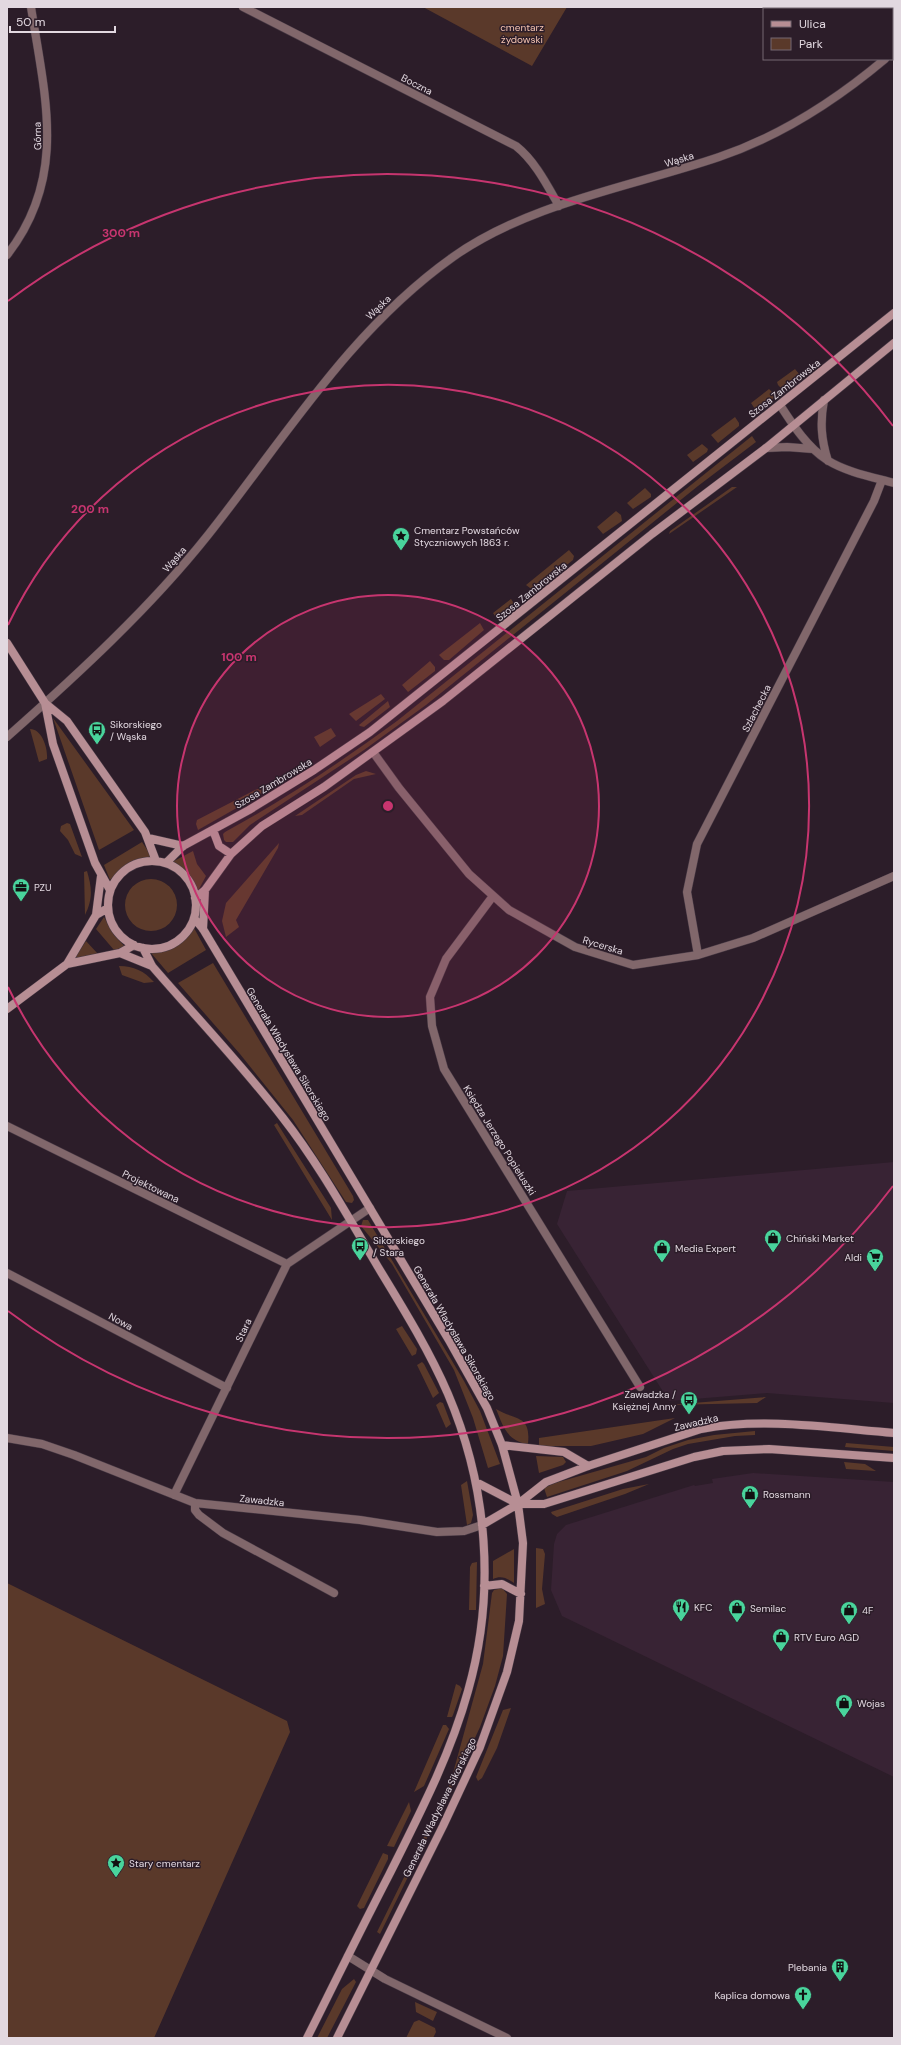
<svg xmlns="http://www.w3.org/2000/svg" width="901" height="2045" font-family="'DM Sans',sans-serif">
  <rect width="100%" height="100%" fill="#2c1d29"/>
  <path fill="#382334" d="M894,1162V1403L767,1393L669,1401L557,1224L567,1191Z
    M753,1473L894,1482V1777L562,1616L551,1590L554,1544L557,1534L566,1525L694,1485L695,1486L713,1483L712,1479Z"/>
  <path fill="#5a392a" d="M423,7H567L532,66Z
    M795,369L800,375L799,378L783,390L778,385L777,382Z
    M769,389L776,396L757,412L751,403Z
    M735,417L739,423V426L718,443L711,435Z
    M752,436L756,442L698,486L426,705L364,750L250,825L233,842H226L224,840L223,834L225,832C286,799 342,761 397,721Z
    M702,444L708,449L707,452L693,462L687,455Z
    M732,487H737L669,534L670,531Z
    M645,488L651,494V497L633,509L627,503Z
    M616,511L621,515L622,521L603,534L597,527Z
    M569,550L574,556L573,560L534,591L526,585Z
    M511,599L515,605L502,617L495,616L493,613Z
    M480,623L484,630L449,660H444L439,655Z
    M430,661L435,667V671L408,692L402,685Z
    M381,694L385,699L356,721L349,714Z
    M388,701L390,707L364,727L360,726L359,725Z
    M53,718L134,830L99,850Z
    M331,728L336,736L320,747L314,737Z
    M30,729C42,729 48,748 47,759L39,762Z
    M366,771L376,774L354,779L302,815L295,816L356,775Z
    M277,782L279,784L198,830L196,824L197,820L255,790Z
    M67,823L70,824L82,857L75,854L68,840L60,831L61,826Z
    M142,842L152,857C131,860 124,866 110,880L104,865Z
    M279,843L278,848L236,920L239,927L226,937L222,921L226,903Z
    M193,851L197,864L206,876L198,891L188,874L172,862Z
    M87,871C92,888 93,899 85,915L84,872Z
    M125 905a26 26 0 1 1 52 0a26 26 0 1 1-52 0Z
    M104,917L114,935L125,947L114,950L96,929Z
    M194,928L206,950L168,973L151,953C171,953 183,943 194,928Z
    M86,941L98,954L73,960Z
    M213,963L353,1196L354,1200L352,1203L346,1202L293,1120L240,1054L178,983Z
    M119,966C134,966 144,971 154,982L144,983L122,975Z
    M277,1123L331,1208L332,1220L274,1125Z
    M363,1220H368L464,1381L480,1411L500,1464L488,1468L473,1418L454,1370L392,1264L361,1226Z
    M402,1326L417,1349L416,1354L412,1356L396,1329Z
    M422,1362L424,1364L439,1393L433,1398L417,1365Z
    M766,1397L757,1403L668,1405Z
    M440,1402L443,1403L451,1424L446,1428L436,1405Z
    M496,1409C516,1421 531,1414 528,1444C507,1441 503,1426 496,1409Z
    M675,1418L643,1434L591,1446H539V1438Z
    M755,1431V1435L735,1436L688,1444L673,1449L627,1471L547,1497L544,1488L555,1483L646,1457L664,1448L688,1440L714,1435Z
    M846,1443L894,1447V1451L845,1447Z
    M536,1456L563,1457L566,1462L563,1465L539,1473Z
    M844,1462L865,1464L876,1471L846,1469Z
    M467,1481L473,1515L471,1523L467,1525L461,1485Z
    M649,1484L625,1494L557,1517L552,1514L551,1512L623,1489Z
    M536,1548L543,1549L545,1554L542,1589L545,1604L536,1608Z
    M514,1549V1583C507,1578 501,1575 493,1579V1561Z
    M477,1562L476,1610H469L470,1567L472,1563Z
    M7,1583L287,1721L290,1732L154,2038H7Z
    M502,1588L507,1594L503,1656L495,1686L480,1727L458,1775L380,1934L377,1932L450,1784L483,1664L492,1593L494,1590Z
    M456,1684L460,1686L462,1689L453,1715L452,1717H447Z
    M511,1708L497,1748L482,1778L478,1781L476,1777L503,1710Z
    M443,1725H446L449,1729L424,1786L414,1792Z
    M409,1802L411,1811L394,1847L387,1846Z
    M383,1853L388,1855V1859L364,1908L360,1909L357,1906Z
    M354,1979L356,1982L327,2038H317L342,1989Z
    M415,2002L437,2012L433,2021L416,2012Z
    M419,2020L435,2028L436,2032L433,2038H406L414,2022Z"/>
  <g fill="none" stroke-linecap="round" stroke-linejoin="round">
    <defs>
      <path id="street" d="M243,7L516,146C535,161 547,185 559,206
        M892,53L894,51
        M7,255C68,177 45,97 31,7
        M824,400C820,422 821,439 828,461
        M780,405C793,425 807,447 827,460C846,472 872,477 894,483
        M766,448L787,447L813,449
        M7,737C77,675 150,608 208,535C285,438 350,330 453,257C529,203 631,187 719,157C781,136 835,101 885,59
        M373,752L399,788L469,874L509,910L575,947L633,965L698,955L753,938L894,876
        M493,896L446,959L430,997L432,1026L444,1069L640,1387
        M698,955L687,892L697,844L874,501L882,480
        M7,1126L287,1264
        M7,1273L227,1388
        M7,1438L42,1444L74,1455L195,1503L360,1520L437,1532L464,1531L482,1525
        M174,1495L287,1264L370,1208
        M195,1503V1510L199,1515L223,1533L334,1593
        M348,1956L385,1979L507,2038"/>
      <path id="secondary" d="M7,643L45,703L67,721L145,832L156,861
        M45,703L53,744L95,863L110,890
        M213,830L219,846L231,854
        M148,838L183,846
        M108 905a44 44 0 1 1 88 0a44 44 0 1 1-88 0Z
        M166,863L183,846L249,810L314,770L370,732L894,313
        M195,898L205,890L231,854L262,826L324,787L443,701L652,534L766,448L894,343
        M96,915L101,876
        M194,918L203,929L450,1342L487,1408L502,1445L518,1504L523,1543L519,1621L507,1672L480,1747L443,1826L337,2038
        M203,929L205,890
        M143,948L152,966C196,1017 242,1065 283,1118C319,1164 348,1217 378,1267C403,1308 429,1350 448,1394C488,1488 496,1593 468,1691C450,1756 419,1815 389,1875C361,1929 334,1984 307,2038
        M120,953L152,966
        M67,964L120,953L134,945
        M7,1009L67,964L96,915L108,908
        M502,1445L564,1452L588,1466
        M476,1482L518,1504H544L694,1457L723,1451L769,1449L894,1458
        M482,1525L518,1504L546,1482L588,1466L701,1429C764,1417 831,1428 894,1433
        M484,1586L502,1584L521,1594"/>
    </defs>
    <use href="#street" stroke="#493b46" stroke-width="9"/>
    <use href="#secondary" stroke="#493b46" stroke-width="9"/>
    <use href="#street" stroke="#81676b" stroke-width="8"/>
    <use href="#secondary" stroke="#b78e94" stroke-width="8"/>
  </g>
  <circle cx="388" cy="806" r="211" fill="#c7356f" fill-opacity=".12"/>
  <g fill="none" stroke="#c7356f" stroke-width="2">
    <circle cx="388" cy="806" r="211"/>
    <path d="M8 625A421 421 0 1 1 8 987"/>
    <path d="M893 1186A632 632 0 0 1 8 1311M8 301A632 632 0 0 1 893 426"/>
  </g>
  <defs>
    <symbol id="sight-pin" viewBox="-11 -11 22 30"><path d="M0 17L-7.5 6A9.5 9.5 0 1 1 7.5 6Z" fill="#49d49c" stroke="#2c1d29"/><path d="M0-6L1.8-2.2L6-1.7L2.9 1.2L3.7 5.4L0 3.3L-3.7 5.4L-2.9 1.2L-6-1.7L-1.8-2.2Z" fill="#111"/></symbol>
    <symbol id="bus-pin" viewBox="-11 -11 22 30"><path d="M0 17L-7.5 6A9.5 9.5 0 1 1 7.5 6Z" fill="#49d49c" stroke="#2c1d29"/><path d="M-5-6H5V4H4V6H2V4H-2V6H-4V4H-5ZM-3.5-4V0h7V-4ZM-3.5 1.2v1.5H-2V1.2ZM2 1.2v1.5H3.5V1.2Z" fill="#111"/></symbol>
    <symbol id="office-pin" viewBox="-11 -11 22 30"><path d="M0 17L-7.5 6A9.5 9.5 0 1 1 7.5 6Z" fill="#49d49c" stroke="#2c1d29"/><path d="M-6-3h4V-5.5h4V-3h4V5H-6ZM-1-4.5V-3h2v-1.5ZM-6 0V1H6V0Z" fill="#111"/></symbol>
    <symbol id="shop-pin" viewBox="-11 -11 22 30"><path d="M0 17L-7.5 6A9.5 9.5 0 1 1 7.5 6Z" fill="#49d49c" stroke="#2c1d29"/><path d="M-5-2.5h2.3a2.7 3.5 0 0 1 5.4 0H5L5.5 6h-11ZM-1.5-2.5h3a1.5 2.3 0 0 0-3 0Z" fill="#111"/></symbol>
    <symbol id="supermarket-pin" viewBox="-11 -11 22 30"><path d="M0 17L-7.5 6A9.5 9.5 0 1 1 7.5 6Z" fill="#49d49c" stroke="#2c1d29"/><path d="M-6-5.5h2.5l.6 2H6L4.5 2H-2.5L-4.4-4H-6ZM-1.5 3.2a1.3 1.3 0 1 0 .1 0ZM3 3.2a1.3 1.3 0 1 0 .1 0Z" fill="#111"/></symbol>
    <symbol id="restaurant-pin" viewBox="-11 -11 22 30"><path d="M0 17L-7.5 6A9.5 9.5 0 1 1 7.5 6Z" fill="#49d49c" stroke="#2c1d29"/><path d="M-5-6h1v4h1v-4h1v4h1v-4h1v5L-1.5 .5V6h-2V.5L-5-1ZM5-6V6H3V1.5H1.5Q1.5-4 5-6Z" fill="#111"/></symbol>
    <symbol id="building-pin" viewBox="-11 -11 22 30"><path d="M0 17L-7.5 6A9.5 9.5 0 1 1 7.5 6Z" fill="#49d49c" stroke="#2c1d29"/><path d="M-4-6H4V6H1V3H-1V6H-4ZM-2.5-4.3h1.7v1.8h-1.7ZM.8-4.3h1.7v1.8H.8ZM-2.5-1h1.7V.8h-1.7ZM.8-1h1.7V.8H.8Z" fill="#111"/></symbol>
    <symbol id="church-pin" viewBox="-11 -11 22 30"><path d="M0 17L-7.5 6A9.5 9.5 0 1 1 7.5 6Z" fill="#49d49c" stroke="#2c1d29"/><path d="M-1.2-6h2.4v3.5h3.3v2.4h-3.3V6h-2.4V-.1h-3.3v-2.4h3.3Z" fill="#111"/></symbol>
  </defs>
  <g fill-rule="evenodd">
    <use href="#sight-pin" x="391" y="526" width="20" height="27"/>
    <use href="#bus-pin" x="87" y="720" width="20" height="27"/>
    <use href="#office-pin" x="11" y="877" width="20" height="27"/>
    <use href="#shop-pin" x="763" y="1228" width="20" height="27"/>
    <use href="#bus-pin" x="350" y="1236" width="20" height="27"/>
    <use href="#shop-pin" x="652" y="1238" width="20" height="27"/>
    <use href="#supermarket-pin" x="865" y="1247" width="20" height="27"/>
    <use href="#bus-pin" x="679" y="1390" width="20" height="27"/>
    <use href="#shop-pin" x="740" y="1484" width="20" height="27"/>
    <use href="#restaurant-pin" x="671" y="1597" width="20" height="27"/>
    <use href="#shop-pin" x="727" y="1598" width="20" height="27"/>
    <use href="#shop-pin" x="839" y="1600" width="20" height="27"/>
    <use href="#shop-pin" x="771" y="1627" width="20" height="27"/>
    <use href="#shop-pin" x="834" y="1693" width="20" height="27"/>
    <use href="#sight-pin" x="106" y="1853" width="20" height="27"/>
    <use href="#building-pin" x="830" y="1957" width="20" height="27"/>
    <use href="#church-pin" x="793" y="1985" width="20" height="27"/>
  </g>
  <g text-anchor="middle" stroke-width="3" stroke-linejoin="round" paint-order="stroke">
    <g font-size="10" fill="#f6c5b1" stroke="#2c1d29">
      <text x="522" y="31">cmentarz<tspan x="522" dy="12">żydowski</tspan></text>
    </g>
    <g font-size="10" fill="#e2d8e0" stroke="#2c1d29">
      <text transform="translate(417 84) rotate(27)" y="4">Boczna</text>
      <text transform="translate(37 136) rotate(-91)" y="4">Górna</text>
      <text transform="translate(679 159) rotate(-17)" y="4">Wąska</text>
      <text transform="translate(378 307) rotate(-44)" y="4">Wąska</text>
      <text transform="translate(784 388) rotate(-38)" y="4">Szosa Zambrowska</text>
      <text transform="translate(174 559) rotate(-49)" y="4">Wąska</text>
      <text transform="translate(531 591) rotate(-39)" y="4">Szosa Zambrowska</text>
      <text transform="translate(756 708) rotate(-63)" y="4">Szlachecka</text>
      <text transform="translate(273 783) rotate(-31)" y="4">Szosa Zambrowska</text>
      <text transform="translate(603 945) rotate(17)" y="4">Rycerska</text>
      <text transform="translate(289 1054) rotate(59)" y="4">Generała Władysława Sikorskiego</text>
      <text transform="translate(500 1140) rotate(58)" y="4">Księdza Jerzego Popiełuszki</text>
      <text transform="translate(151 1186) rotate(26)" y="4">Projektowana</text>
      <text transform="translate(121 1321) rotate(28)" y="4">Nowa</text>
      <text transform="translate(243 1330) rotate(-65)" y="4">Stara</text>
      <text transform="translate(455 1333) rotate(60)" y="4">Generała Władysława Sikorskiego</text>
      <text transform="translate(696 1422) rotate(-13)" y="4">Zawadzka</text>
      <text transform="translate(262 1500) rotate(6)" y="4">Zawadzka</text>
      <text transform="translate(439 1807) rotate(-64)" y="4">Generała Władysława Sikorskiego</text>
    </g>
    <g font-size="10" fill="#e2d8e0" stroke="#2c1d29" text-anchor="start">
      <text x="414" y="534">Cmentarz Powstańców<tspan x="414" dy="12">Styczniowych 1863 r.</tspan></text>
      <text x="110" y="728">Sikorskiego<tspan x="110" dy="12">/ Wąska</tspan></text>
      <text x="34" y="891">PZU</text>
      <text x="786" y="1242">Chiński Market</text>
      <text x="373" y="1244">Sikorskiego<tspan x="373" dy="12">/ Stara</tspan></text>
      <text x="675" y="1252">Media Expert</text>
      <text x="862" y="1261" text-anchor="end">Aldi</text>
      <text x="676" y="1398" text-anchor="end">Zawadzka /<tspan x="676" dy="12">Księżnej Anny</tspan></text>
      <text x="763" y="1498">Rossmann</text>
      <text x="694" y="1611">KFC</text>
      <text x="750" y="1612">Semilac</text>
      <text x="862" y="1614">4F</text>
      <text x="794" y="1641">RTV Euro AGD</text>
      <text x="857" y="1707">Wojas</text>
      <text x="129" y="1867">Stary cmentarz</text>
      <text x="827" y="1971" text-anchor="end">Plebania</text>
      <text x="790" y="1999" text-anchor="end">Kaplica domowa</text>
    </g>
  </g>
  <circle cx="388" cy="806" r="6" fill="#c7356f" stroke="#2c1d29" stroke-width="2"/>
  <g font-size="12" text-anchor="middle" font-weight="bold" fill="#c7356f" stroke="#2c1d29" stroke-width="3" stroke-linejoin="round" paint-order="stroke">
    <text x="121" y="237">300 m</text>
    <text x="90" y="513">200 m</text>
    <text x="239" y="661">100 m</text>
  </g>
  <rect width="901" height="2045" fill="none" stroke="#e2d8e0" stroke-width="16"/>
  <rect x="763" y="8" width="130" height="52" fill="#2c1d29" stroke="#756872"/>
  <rect x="771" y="21" width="20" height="6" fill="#b78e94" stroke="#756872"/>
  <text x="799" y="28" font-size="12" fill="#e2d8e0">Ulica</text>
  <rect x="771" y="38" width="20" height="12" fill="#5a392a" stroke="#756872"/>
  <text x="799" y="48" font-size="12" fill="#e2d8e0">Park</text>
  <path d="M10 26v6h105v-6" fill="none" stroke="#e2d8e0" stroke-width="2"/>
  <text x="16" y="26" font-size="12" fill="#e2d8e0" stroke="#2c1d29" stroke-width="3" paint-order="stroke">50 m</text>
</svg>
